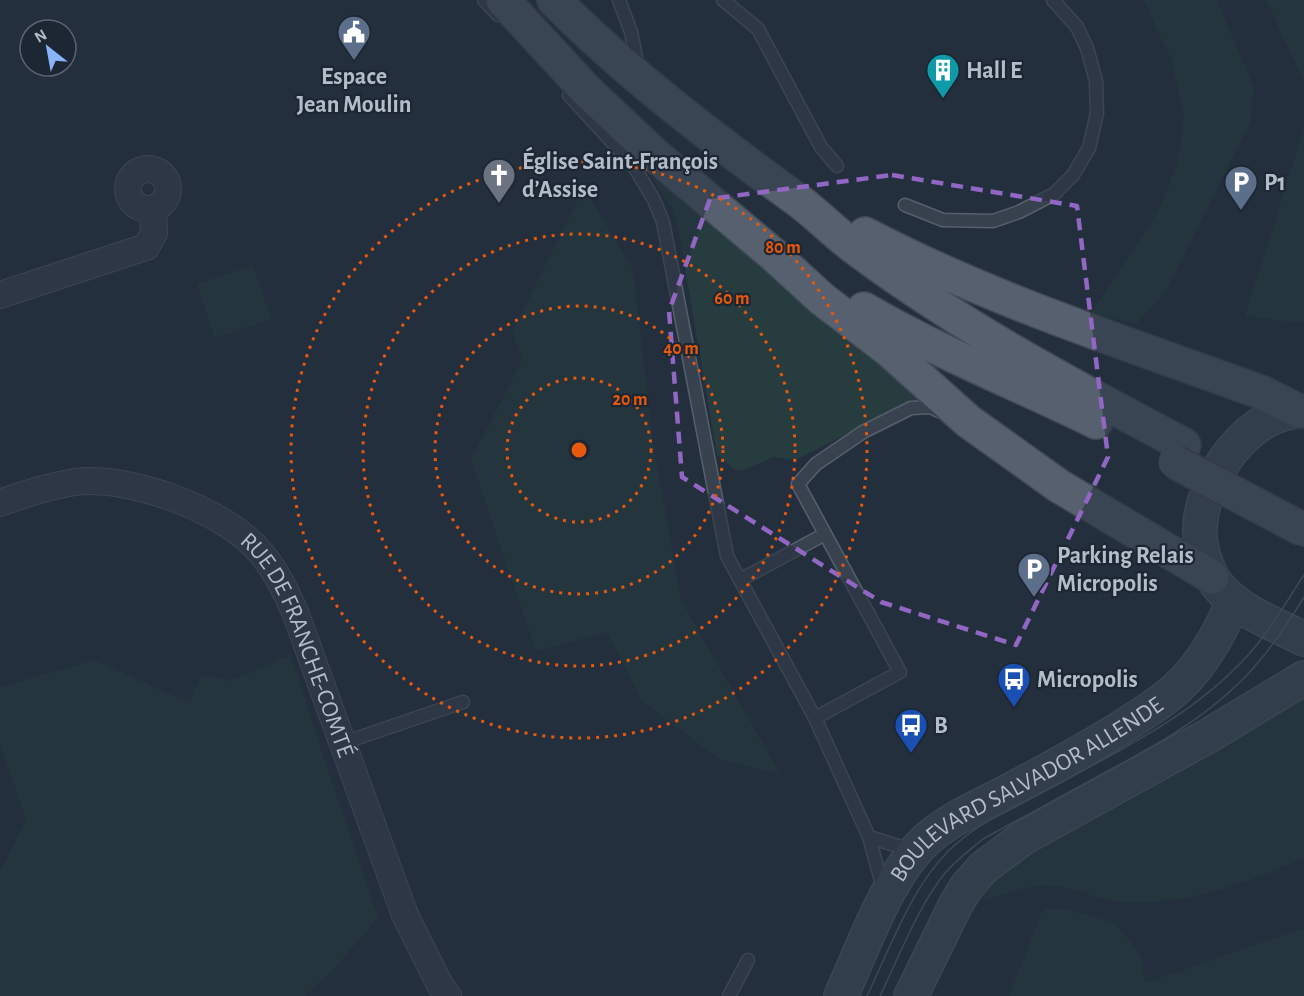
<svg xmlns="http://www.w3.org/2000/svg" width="1304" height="996" font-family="'Alegreya Sans',sans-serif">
  <rect width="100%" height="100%" fill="#242f3e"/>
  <path fill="#263c3f" d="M1144,0H1217L1254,88L1250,122L1164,294L1136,324L1091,313L1157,213L1177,165L1184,117L1172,62Z
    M1266,0H1304V82Z
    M1304,128V321L1292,322L1245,316Z
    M645,167L937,398L912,400L796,460L773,457L742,471L734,469L717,455L678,227L672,209Z
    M584,188L633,270L653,441L681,600L781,775L719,759L642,701L607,632L536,651L471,459L523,359L512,333Z
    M253,265L271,319L215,338L197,284Z
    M291,655L323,756L378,917L335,968L305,996H0V872L26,819L0,744V687L94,660L190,703L202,674L229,681Z
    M1304,693V858C1247,882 1187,906 1123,902C1100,901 1079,889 1057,886C1031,882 1006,894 981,901L976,899L1001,868Z
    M1043,909H1066L1115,923L1141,956L1145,983L1304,928V996H1009Z"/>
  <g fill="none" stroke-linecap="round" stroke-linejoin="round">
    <defs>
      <path id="lane" d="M484,0L498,15
        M619,0L631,32L638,68
        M723,0L758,29L821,147L837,166
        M569,95L633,165L654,200L663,222L727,556L815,718L869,837L883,888
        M905,205L943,220L993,221L1019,212L1054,194L1073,175L1089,148L1097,113L1096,81L1087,48L1077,27L1053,0
        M740,580L825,534
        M815,718L900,672L798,484L816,464L863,432L911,408L930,407L941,412
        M343,743L463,702
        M869,837L914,851
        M729,996L748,960"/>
      <g id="street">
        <circle cx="148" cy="189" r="20"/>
        <path d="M0,295L146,247L154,233L153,209"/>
        <path id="s1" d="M0,503C24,494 49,486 75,482C129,475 226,510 261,553C276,571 285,590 295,612L405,915L440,985L448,996"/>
      </g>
      <g id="secondary">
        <path d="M1304,411C1250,409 1202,478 1200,527C1199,543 1204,561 1211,575C1228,608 1273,623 1304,639"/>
        <path id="s2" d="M841,996C863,948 890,868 932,835C954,817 982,805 1007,792C1048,770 1090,748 1130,722C1150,709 1171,696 1187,678C1208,655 1221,629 1234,601"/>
        <path d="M911,996L956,904L967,886L984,867L1023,838L1208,736L1304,678"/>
      </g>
      <path id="primary" d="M503,0L586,90L655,155L775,256L822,299L889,350L968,421L1059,486L1212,577
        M554,0C629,75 713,139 799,201C819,216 837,235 858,250C960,326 1072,386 1184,445
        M865,234C991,300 1129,344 1263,393L1299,411
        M864,309C939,353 1019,384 1096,422"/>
    </defs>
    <use href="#lane" stroke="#565f6c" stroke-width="15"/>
    <use href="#street" stroke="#565f6c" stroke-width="28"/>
    <use href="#secondary" stroke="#565f6c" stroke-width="36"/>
    <use href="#primary" stroke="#414a57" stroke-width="36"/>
    <use href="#lane" stroke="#38414e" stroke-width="12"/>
    <use href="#street" stroke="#38414e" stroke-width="26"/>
    <use href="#secondary" stroke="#465061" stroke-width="33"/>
    <use href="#primary" stroke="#56606e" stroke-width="33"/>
    <path stroke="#5a6575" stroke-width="1.5" d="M867,996C891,946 914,880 956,844C987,817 1027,801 1062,782C1132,744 1203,709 1255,647C1274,624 1288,599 1304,575
      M880,996C899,957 918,906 945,873C956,860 970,850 983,839C1024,817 1064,795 1104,773C1153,747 1201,721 1241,681C1266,656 1286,627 1304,597"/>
    <defs>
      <path id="primary-bridge" d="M1175,462L1304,530"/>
    </defs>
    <use href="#primary-bridge" stroke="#414a57" stroke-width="36" stroke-linecap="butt"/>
    <use href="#primary-bridge" stroke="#56606e" stroke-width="33"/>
  </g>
  <path d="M0 0H1304V996H0ZM892,175L1077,206L1108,457L1016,645L881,602L682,477L669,311L710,199Z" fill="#242f3e" fill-opacity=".55" fill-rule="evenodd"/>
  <path fill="none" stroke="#9266c3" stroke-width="4.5" stroke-dasharray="12 8" stroke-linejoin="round" d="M892,175L1077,206L1108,457L1016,645L881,602L682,477L669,311L710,199Z"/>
  <g fill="none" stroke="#e8590c" stroke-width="3" stroke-dasharray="3 6">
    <circle cx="579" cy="450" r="72"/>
    <circle cx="579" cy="450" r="144"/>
    <circle cx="579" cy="450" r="216"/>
    <circle cx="579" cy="450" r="288"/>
  </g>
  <defs>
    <symbol id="civic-pin" viewBox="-11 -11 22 30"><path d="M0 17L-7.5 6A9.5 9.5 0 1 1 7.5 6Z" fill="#5c6f8a" stroke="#1d2633"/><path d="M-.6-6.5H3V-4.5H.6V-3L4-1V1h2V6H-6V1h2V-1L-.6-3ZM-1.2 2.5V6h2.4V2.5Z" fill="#fff"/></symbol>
    <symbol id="building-pin" viewBox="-11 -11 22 30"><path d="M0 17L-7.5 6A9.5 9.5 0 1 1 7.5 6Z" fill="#0f9aa8" stroke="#1d2633"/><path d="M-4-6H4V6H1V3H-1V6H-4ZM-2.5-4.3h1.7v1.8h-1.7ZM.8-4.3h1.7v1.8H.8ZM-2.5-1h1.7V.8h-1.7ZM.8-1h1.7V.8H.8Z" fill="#fff"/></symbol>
    <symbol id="church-pin" viewBox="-11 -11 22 30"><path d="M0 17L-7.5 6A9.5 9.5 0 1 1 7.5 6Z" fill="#6b7280" stroke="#1d2633"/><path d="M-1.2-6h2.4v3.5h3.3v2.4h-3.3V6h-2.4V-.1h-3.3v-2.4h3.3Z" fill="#fff"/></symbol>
    <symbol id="parking-pin" viewBox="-11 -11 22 30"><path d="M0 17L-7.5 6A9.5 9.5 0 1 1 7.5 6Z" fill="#5c6f8a" stroke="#1d2633"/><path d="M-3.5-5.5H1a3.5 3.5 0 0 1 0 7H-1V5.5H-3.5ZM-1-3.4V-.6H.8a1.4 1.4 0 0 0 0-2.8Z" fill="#fff"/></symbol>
    <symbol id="bus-pin" viewBox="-11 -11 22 30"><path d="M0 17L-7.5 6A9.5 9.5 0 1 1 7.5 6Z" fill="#1a4fb4" stroke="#1d2633"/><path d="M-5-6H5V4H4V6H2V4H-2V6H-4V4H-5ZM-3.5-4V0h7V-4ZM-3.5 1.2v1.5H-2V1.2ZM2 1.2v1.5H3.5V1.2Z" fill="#fff"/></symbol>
  </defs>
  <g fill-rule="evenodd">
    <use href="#civic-pin" x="335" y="13" width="38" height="52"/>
    <use href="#building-pin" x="924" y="51" width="38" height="52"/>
    <use href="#church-pin" x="480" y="156" width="38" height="52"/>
    <use href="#parking-pin" x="1222" y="163" width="38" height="52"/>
    <use href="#parking-pin" x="1015" y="550" width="38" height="52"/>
    <use href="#bus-pin" x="995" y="660" width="38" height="52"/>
    <use href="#bus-pin" x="892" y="706" width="38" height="52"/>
  </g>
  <g text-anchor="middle" stroke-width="4.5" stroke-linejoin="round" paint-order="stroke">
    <g font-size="24" font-weight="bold" fill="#b4bcc9" stroke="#1d2633" text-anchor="start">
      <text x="966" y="78">Hall E</text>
      <text x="354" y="84" text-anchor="middle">Espace<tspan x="354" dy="28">Jean Moulin</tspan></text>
      <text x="522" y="169">Église Saint-François<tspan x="522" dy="28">d’Assise</tspan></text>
      <text x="1264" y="190">P1</text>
      <text x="1057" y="563">Parking Relais<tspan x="1057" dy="28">Micropolis</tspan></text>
      <text x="1037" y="687">Micropolis</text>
      <text x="934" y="733">B</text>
    </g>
    <g font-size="24" fill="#b4bcc9" stroke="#1d2633">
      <text dy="8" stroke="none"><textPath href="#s1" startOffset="382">RUE DE FRANCHE-COMTÉ</textPath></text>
      <text dy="8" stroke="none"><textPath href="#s2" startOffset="290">BOULEVARD SALVADOR ALLENDE</textPath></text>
    </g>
  </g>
  <circle cx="579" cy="450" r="9" fill="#e8590c" stroke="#1d2633" stroke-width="3"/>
  <g font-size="18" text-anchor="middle" font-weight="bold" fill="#e8590c" stroke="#1d2633" stroke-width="4.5" stroke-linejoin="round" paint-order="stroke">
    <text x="783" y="253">80 m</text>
    <text x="732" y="304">60 m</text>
    <text x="681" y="354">40 m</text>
    <text x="630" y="405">20 m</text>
  </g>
  <g transform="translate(48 48) rotate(329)"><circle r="28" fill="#1d2633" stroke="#59626f" stroke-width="1.5"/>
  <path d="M0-4.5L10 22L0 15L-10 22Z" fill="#8ab4f8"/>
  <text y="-9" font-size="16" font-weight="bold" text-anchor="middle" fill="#b4bcc9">N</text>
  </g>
</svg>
